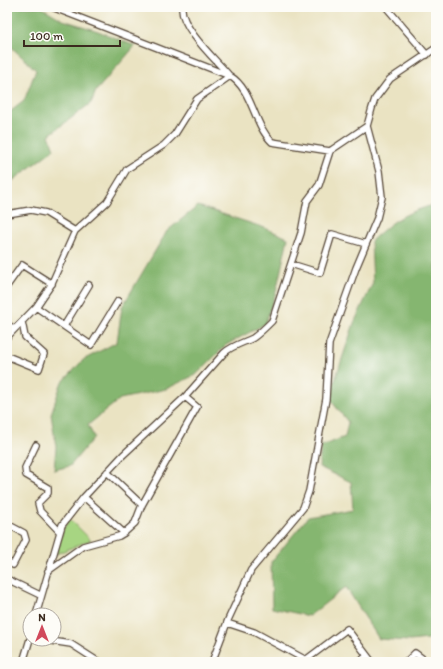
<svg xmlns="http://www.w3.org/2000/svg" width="443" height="669" font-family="Itim,sans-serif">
  <rect width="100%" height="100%" fill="#fdfcf7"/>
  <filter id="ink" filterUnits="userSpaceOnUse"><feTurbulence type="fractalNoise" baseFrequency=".025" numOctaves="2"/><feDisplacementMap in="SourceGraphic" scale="8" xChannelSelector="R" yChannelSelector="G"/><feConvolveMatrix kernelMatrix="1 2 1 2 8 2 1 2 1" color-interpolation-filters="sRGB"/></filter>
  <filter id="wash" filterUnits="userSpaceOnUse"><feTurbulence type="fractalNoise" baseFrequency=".012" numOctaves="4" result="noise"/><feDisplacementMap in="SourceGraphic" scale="16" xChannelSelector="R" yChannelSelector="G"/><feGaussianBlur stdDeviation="0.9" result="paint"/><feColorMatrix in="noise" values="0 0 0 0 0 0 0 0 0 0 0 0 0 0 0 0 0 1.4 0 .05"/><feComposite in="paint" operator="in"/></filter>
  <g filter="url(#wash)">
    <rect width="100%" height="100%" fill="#eae3c2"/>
    <path fill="#a7d582" stroke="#718050" d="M70,519L91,540L56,554L64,527Z"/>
    <path fill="#85b670" stroke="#607047" d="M7,7H41L63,20L98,31L135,46L96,91L91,103L49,135L54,149L7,185V114L24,101L36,70L7,43Z
      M436,204V638L410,641L379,639L346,587L309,616L272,608L271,562L308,517L353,509L351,482L319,467L321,446L345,437L348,422L329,398L354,323L373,283L371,241C396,218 403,214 436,204Z
      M198,206L265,228L288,238L276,292L265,324L226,345L197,374L166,389L120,399L88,425L94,437L70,466L54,470L56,447L51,414L61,384L83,360L117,342L122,307L167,231Z"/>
  </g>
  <g filter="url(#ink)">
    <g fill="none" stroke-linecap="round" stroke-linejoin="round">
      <defs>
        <path id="street" d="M52,7L230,76C253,90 253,124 272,142L330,151
          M182,7C180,27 215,59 228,74
          M386,7L427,55
          M7,214L31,210L46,213L75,231
          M291,264L320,273L332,234L366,244
          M7,286L22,265L52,284
          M36,307L91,345L118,301
          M7,324L14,329
          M64,326L89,285
          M7,337L36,307L51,285L75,231L107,202L127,169L164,145L175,134L197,99L230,76
          M7,356L39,369L44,354L25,337L22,322
          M36,445L25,468L26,475L48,488V493L38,503L40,511L59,531
          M107,472L142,505
          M84,497L124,533
          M7,524L24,533L26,540L13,565L7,561
          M48,571L83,546L119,536L124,533L135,523L142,505L197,407L185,397
          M7,579L40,595
          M36,615L62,525L84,497L123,455L185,397L224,353C233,345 243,343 253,338C260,333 266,327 272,321L301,233L307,201L319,185L330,151L367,126
          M227,623L254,632L306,660
          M38,639L71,644L99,662
          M23,662L30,639
          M212,662L228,620L251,570L303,508L309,491L326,399L329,344L356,268L377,218L382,197L379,171L367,126L372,108L375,99L390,79L436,48
          M303,662L347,629L372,662
          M359,662L367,656
          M406,662L415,653L427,662"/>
      </defs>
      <use href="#street" stroke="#554637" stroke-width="8"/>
      <use href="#street" stroke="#fff" stroke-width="5.5"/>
    </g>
  </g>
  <rect width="443" height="669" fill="none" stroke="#fdfcf7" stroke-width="24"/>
  <g transform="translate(42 627)"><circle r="19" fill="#fdfcf7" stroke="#afa8a0"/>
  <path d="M0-3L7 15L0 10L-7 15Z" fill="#d1495b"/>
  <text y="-6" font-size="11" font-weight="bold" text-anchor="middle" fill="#3b2a1e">N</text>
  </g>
  <path d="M24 40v6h96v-6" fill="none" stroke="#3b2a1e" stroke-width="2"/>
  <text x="30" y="40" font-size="12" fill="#3b2a1e" stroke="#fdfcf7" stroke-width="3" paint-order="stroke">100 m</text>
</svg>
